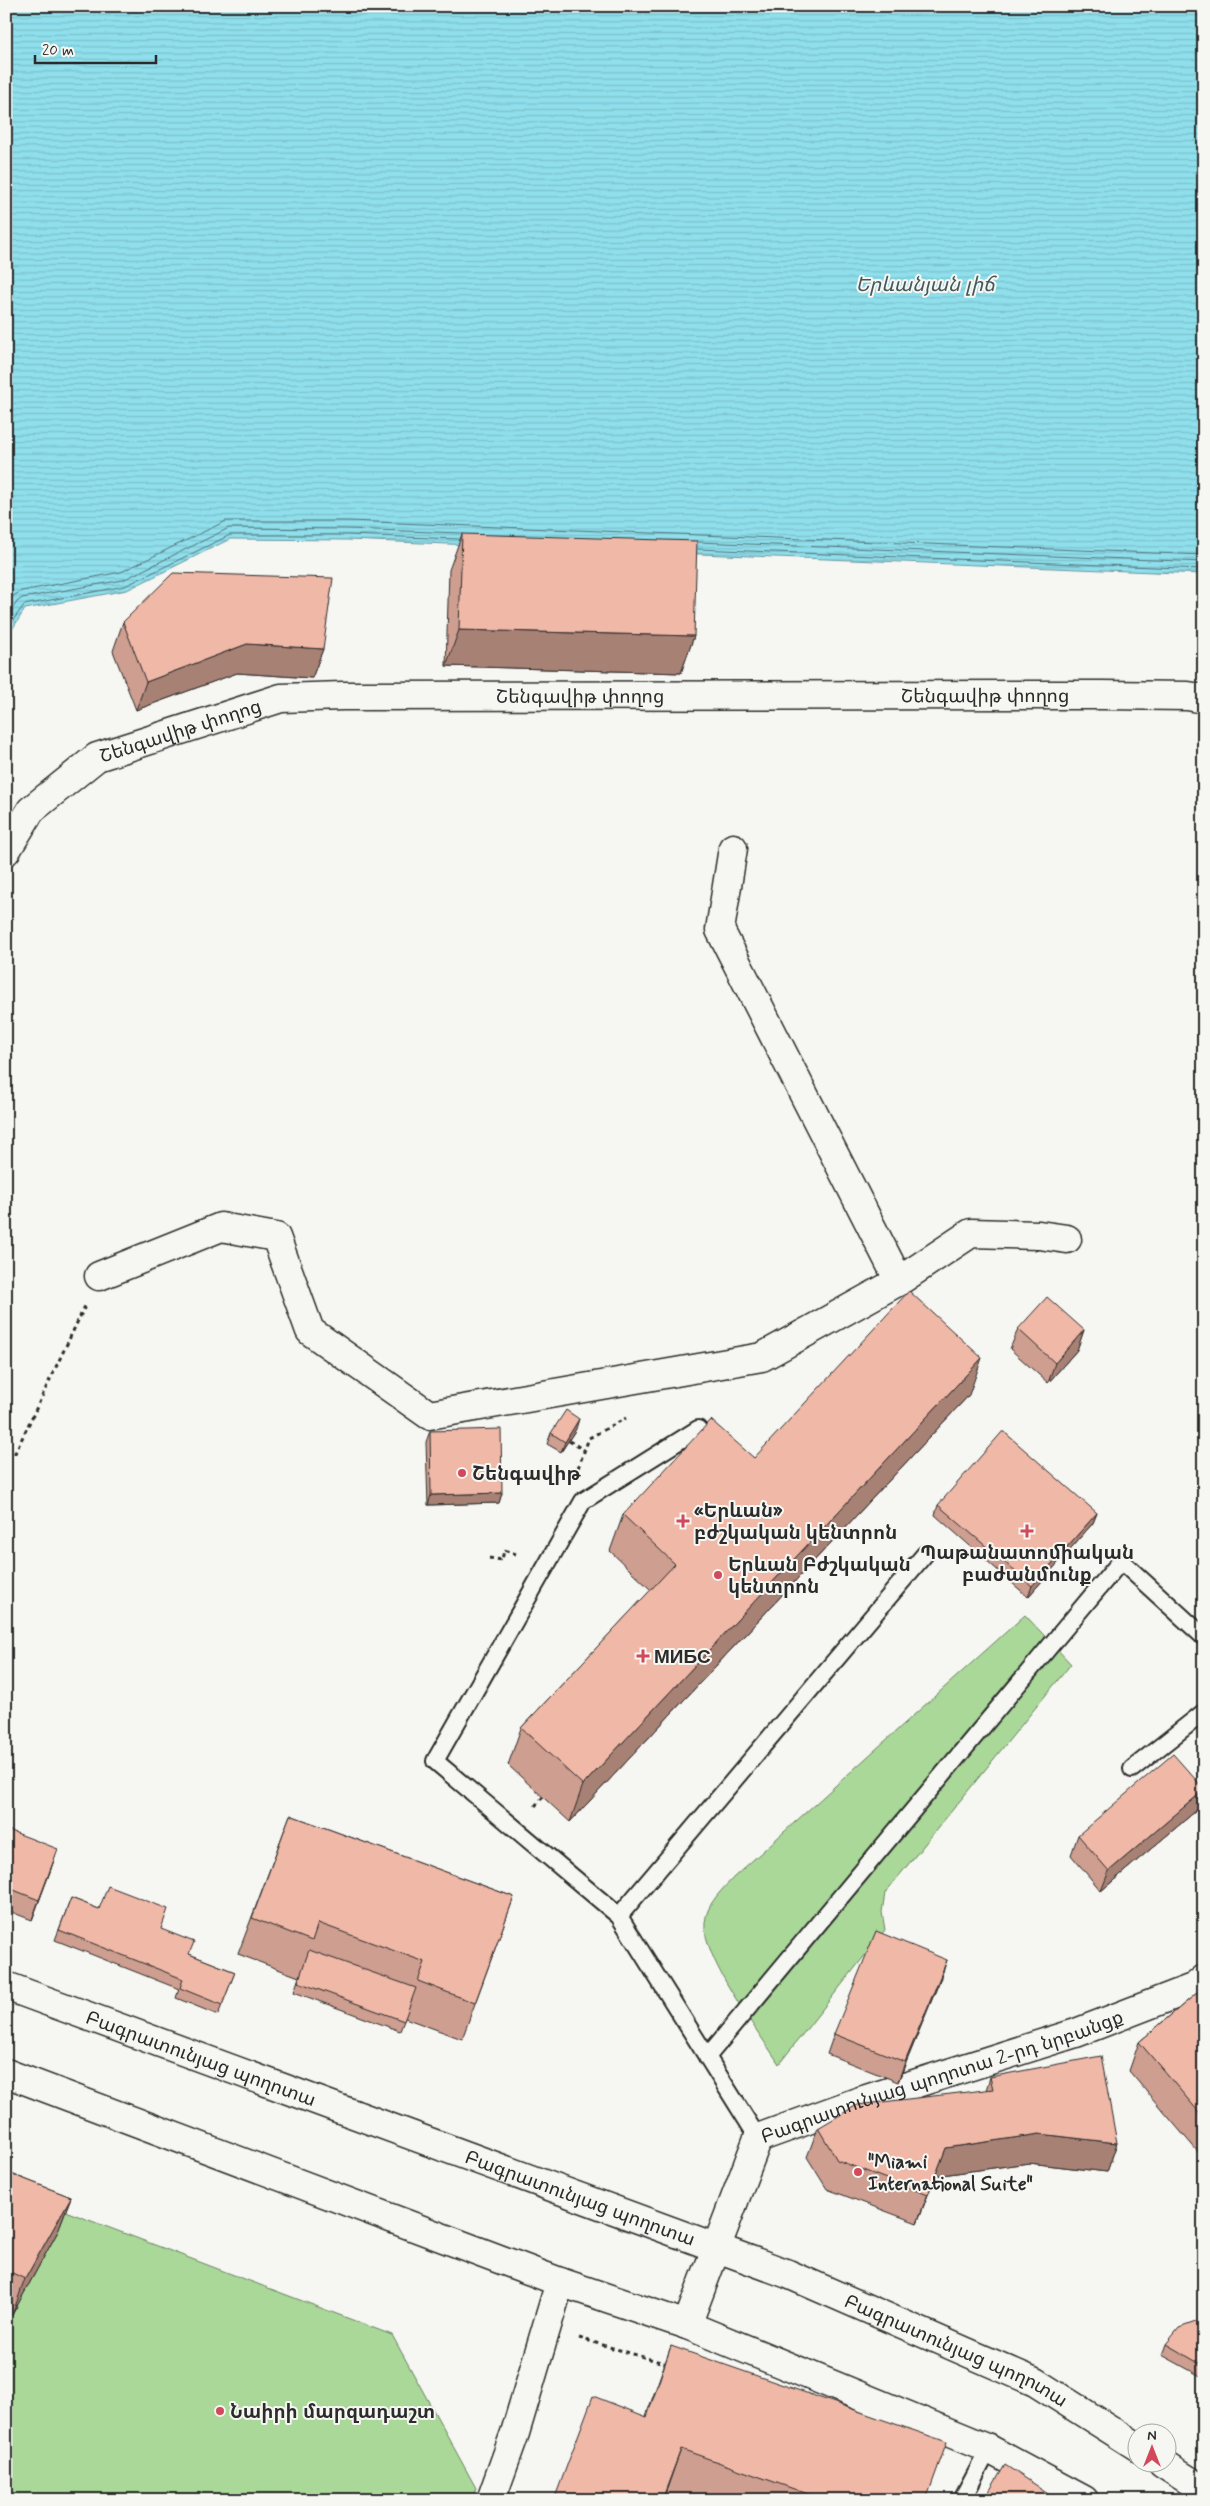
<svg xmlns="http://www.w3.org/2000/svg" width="1210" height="2506" font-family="Mynerve,'Noto Sans Armenian',sans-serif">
  <defs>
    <pattern id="water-rules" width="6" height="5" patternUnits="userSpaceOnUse" patternTransform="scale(1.25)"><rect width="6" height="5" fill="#8fdfec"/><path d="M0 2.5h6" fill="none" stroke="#7cc0cb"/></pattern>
  </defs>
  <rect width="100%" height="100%" fill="#f6f6f2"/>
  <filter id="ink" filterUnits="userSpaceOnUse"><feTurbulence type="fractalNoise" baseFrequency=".02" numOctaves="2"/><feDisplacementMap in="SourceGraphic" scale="10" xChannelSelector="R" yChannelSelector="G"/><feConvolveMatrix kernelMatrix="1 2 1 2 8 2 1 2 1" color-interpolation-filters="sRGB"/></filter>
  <g filter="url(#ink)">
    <path fill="#a9d898" stroke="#6a8262" d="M1025,1615L1071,1664L885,1893L882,1912L885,1930L779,2064C759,2032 701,1957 705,1922C707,1903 722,1890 734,1877Z
      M6,2184L52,2206L392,2335L476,2488L471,2500H6Z"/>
    <path fill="url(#water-rules)" stroke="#67979f" d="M6,6H1204V574L347,540L230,539L127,590L25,609L6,639Z"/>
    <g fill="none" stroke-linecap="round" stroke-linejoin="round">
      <path stroke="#537378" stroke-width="1" d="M698,542L1204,562
        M698,549L1204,569
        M6,604L13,596L22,591L121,572L226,521H348L1204,555
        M6,618L17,602L22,598L123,580L229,528L347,529L461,533
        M6,630L24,605L125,586L230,535H347L459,539"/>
      <defs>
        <path id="lane" d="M1132,1769L1204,1712
          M619,1916L435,1761L583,1501L698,1429
          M707,2057L1121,1561L1204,1637
          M758,2138L619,1916L925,1554
          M962,2500L989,2449"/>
        <g id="street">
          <path d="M733,848L720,930L899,1281"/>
          <path id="s1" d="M6,851L31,810L97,757L281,698L343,696L1102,695L1188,696L1204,699"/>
          <path d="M99,1276L221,1227L276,1237L310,1331L429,1415L762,1357L899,1281L971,1233L1039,1235L1067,1239"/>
          <path id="s2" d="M687,2325L758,2138L860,2101L1076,2033L1195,1987L1204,1979"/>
          <path d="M491,2500L515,2433L560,2282"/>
        </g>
        <g id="primary">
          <path id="s3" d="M6,1986L788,2274L1035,2382L1138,2447"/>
          <path d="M6,2073L560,2282L687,2325L989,2449L1084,2500"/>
          <path d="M1163,2464L1204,2490"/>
        </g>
      </defs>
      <use href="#lane" stroke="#2b2b2b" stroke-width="20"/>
      <use href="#street" stroke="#2b2b2b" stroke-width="31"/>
      <use href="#primary" stroke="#2b2b2b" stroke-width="31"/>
      <path stroke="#2b2b2b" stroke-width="3" stroke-dasharray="4 4" stroke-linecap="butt" d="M569,1441L584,1450
        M6,1456L15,1453L85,1306
        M578,1468L589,1438L626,1418
        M489,1558L502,1560L504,1550L519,1555
        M535,1806L543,1797
        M579,2338L667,2364"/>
      <use href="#lane" stroke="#f6f6f2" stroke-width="16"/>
      <use href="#street" stroke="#f6f6f2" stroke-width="28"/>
      <use href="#primary" stroke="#f6f6f2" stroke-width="28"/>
    </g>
    <path fill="#ce9e90" stroke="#2b2b2b" d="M462,534L694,636L681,673L446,666L449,570Z
      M123,622L323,649L312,678L237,673L136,710L113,651Z
      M1018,1329L1084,1330L1077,1350L1048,1383L1010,1349Z
      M969,1395L570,1822L508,1765L521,1728L651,1590L610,1551L623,1515L754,1458Z
      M576,1429L561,1452L547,1444L551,1433Z
      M430,1431L502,1493L499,1503L428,1505L426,1442Z
      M938,1505L1097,1513L1093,1523L1028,1597L935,1515Z
      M1204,1509V1533L1197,1528Z
      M1204,1789V1791L1197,1810L1101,1891L1071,1855L1078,1835Z
      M290,1815L514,1897L462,2039L405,2018L400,2031L294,1992L300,1974L299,1977L238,1954Z
      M6,1829L51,1869L32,1920L6,1910Z
      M71,1898L99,1909L161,1929L189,1954L235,1972L218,2015L176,1998L179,1989L55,1940Z
      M947,1960L940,1980L898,2082L827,2054L834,2034Z
      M1204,1987V2159L1129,2071L1139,2042Z
      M990,2077L1117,2143L1107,2172L1029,2163L935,2176L917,2223L827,2189L807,2157L818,2128L986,2090Z
      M6,2172L71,2197L57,2233L12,2315L6,2313Z
      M1204,2319V2378L1162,2355L1166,2344Z
      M671,2346L926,2500H670L664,2497L646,2416Z"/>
    <path fill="#a88175" stroke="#2b2b2b" d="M459,630L694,636L681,673L446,666Z
      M247,644L323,649L312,678L237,673L136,710L146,682Z
      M1084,1330L1077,1350L1048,1383L1055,1363Z
      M982,1358L969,1395L570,1822L583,1785Z
      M579,1419L576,1429L561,1452L565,1442Z
      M502,1493L499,1503L428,1505L431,1495Z
      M1097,1513L1093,1523L1028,1597L1032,1586Z
      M1204,1790L1197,1810L1101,1891L1109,1871Z
      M58,1849L51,1869L32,1920L39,1900Z
      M947,1960L940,1980L898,2082L905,2062Z
      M1040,2134L1117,2143L1107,2172L1029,2163L935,2176L917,2223L946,2148Z
      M71,2197L57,2233L12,2315L25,2279Z
      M681,2449L663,2500H662Z"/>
    <path fill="#f0b8a7" stroke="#2b2b2b" d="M462,534L697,541L694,636L459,630Z
      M173,573L333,578L323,649L247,644L146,682L123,622Z
      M909,1291L982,1358L583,1785L521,1728L675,1564L623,1515L711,1420L754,1458Z
      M1047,1297L1084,1330L1055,1363L1018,1329Z
      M566,1410L579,1419L565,1442L551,1433Z
      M501,1429L502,1493L431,1495L430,1431Z
      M1003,1431L1097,1513L1032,1586L938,1505Z
      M1173,1754L1204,1789V1790L1109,1871L1078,1835Z
      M290,1815L514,1897L475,2003L418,1981L425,1962L318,1923L312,1941L252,1918Z
      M6,1829L58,1849L39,1900L6,1887Z
      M108,1886L168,1909L161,1929L194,1942L189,1954L235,1972L222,2005L180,1988L183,1979L59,1930L71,1898L99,1909Z
      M876,1931L947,1960L905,2062L834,2034Z
      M309,1950L416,1988L404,2021L298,1982Z
      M1204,1987V2118L1139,2042Z
      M1101,2056L1117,2143L1040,2134L946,2148L928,2195L837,2160L818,2128L857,2105L993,2089L990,2077Z
      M6,2172L71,2197L25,2279L6,2270Z
      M1204,2319V2366L1166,2344L1179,2328Z
      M671,2346L947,2442L926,2500H825L681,2449L662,2500H554L593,2396L647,2417Z
      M1005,2465L1059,2500H984Z"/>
  </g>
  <g fill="#d1495b" stroke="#f6f6f2" stroke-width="2">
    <circle cx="462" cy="1473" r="5"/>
    <path d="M680.5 1513.5h5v5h5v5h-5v5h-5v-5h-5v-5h5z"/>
    <path d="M1024.5 1523.5h5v5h5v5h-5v5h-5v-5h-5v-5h5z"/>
    <circle cx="718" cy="1575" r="5"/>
    <path d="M640.5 1648.5h5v5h5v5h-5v5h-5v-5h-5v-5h5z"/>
    <circle cx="858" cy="2172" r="5"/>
    <circle cx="220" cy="2411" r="5"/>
  </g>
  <g text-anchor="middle" stroke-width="4" stroke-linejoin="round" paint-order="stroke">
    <g font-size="19" fill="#2b2b2b" stroke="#f6f6f2">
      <text dy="7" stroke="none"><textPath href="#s1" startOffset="1030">Շենգավիթ փողոց</textPath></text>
      <text dy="7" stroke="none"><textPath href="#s1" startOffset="625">Շենգավիթ փողոց</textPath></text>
      <text dy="7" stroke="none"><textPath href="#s1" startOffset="220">Շենգավիթ փողոց</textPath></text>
      <text dy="7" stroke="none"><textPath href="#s3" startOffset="208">Բագրատունյաց պողոտա</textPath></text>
      <text dy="7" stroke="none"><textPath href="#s2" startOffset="394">Բագրատունյաց պողոտա 2-րդ նրբանցք</textPath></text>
      <text dy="7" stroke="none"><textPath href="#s3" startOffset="612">Բագրատունյաց պողոտա</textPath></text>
      <text dy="7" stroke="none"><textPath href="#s3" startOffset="1018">Բագրատունյաց պողոտա</textPath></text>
    </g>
    <g font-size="19" font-weight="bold" fill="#2b2b2b" stroke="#f6f6f2" text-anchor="start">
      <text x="472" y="1480">Շենգավիթ</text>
      <text x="694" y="1517">«Երևան»<tspan x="694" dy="22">բժշկական կենտրոն</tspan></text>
      <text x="1027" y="1559" text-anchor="middle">Պաթանատոմիական<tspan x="1027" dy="22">բաժանմունք</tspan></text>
      <text x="728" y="1571">Երևան Բժշկական<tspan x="728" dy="22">կենտրոն</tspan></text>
      <text x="654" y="1663">МИБС</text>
      <text x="868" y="2168">"Miami<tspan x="868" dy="22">International Suite"</tspan></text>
      <text x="230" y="2418">Նաիրի մարզադաշտ</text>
    </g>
    <g font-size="20" font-style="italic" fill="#44585b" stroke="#f6f6f2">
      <text x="925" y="291">Երևանյան լիճ</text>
    </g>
  </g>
  <rect width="1210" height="2506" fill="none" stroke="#f6f6f2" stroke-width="25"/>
  <rect x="12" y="12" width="1185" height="2481" fill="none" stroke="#2b2b2b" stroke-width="2" filter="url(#ink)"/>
  <g transform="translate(1152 2448)"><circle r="24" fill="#f6f6f2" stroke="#a5a5a2"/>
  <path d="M0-4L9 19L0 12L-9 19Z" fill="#d1495b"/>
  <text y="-8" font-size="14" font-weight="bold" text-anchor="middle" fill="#2b2b2b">N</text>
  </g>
  <path d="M35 55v8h121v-8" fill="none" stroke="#2b2b2b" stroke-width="2.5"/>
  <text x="42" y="55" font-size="15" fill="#2b2b2b" stroke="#f6f6f2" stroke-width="4" paint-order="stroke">20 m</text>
</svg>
